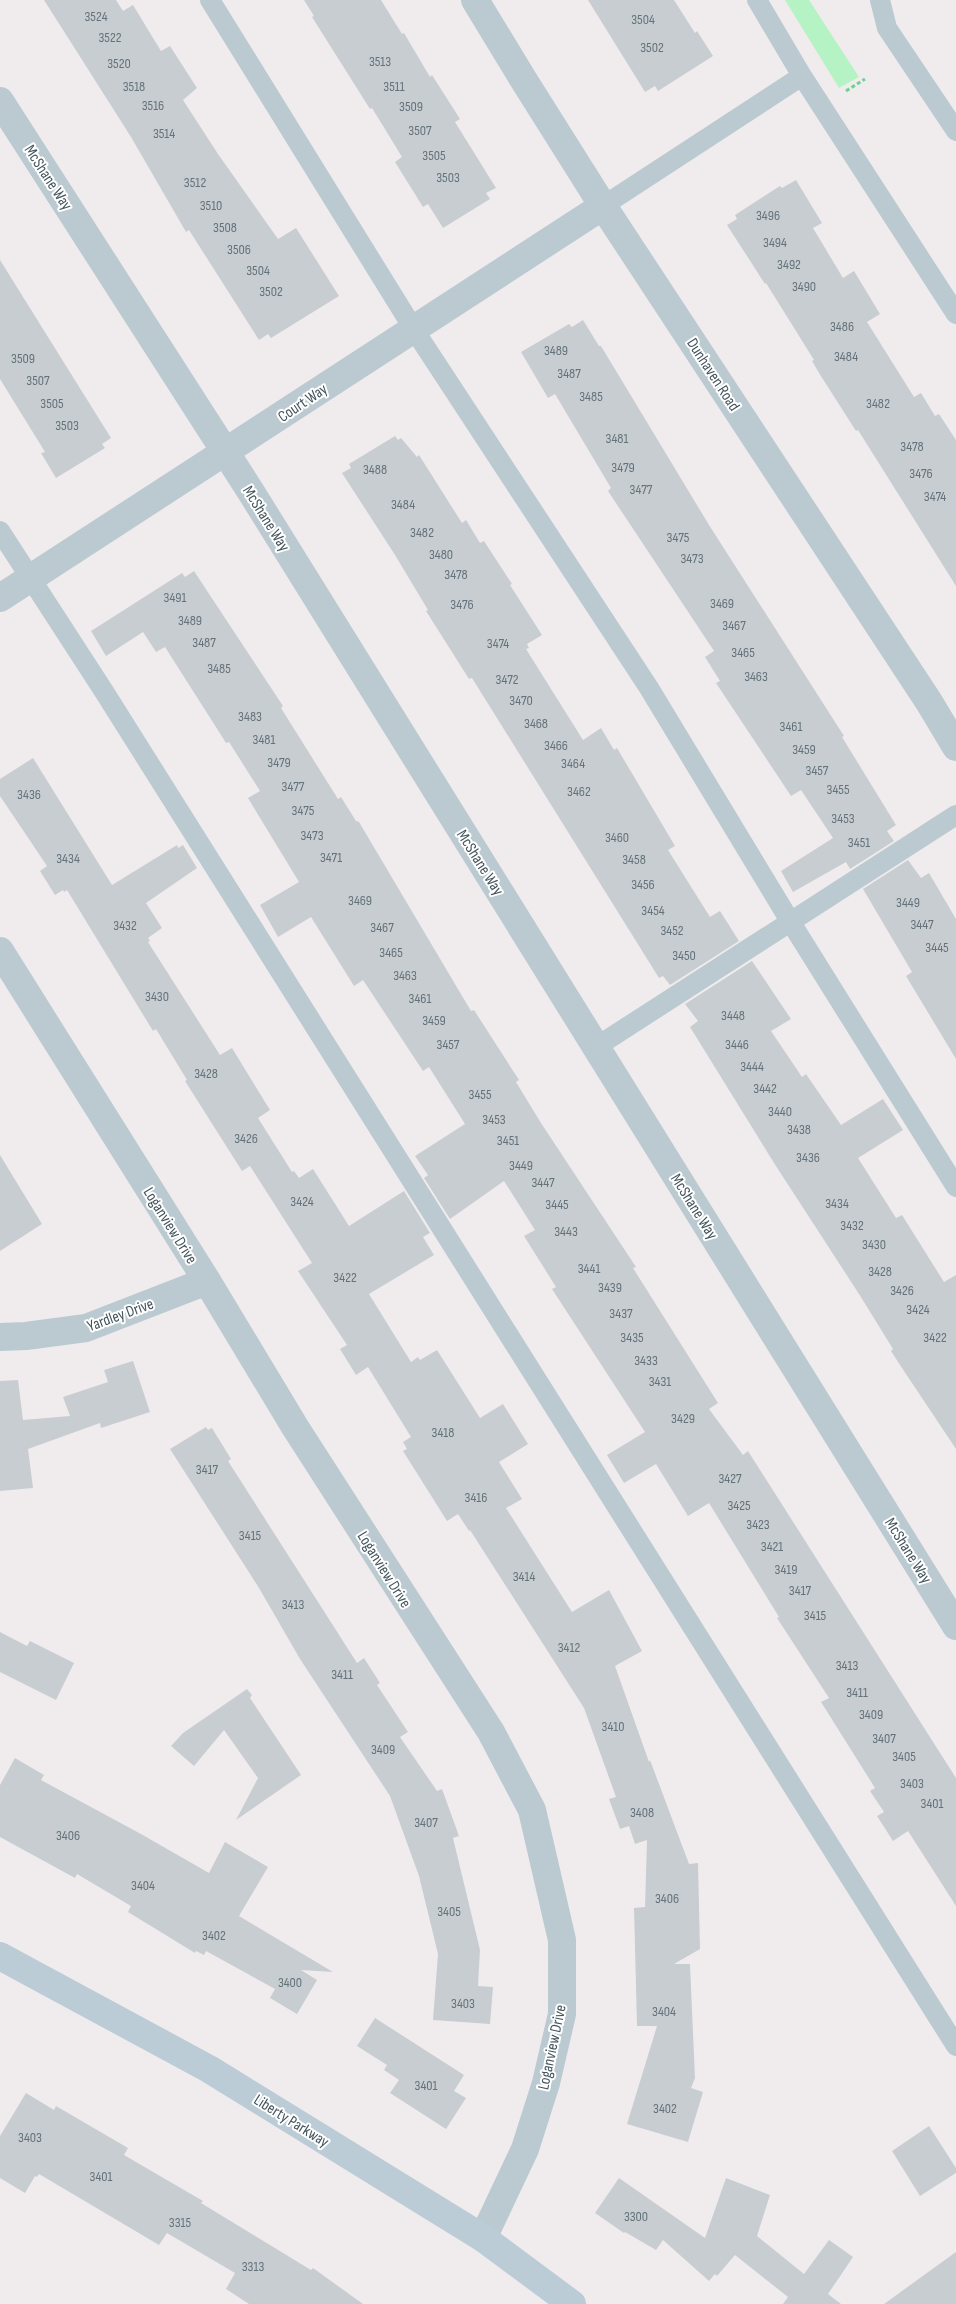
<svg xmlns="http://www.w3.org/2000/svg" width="956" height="2304" font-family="'Sofia Sans Condensed',sans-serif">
  <rect width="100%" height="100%" fill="#f0eced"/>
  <path fill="#b5f3c5" d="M785,0H809L859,77L839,88Z"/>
  <path fill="#c8cdd2" d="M44,0H116L123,11L133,5L161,51L170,46L197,88L183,100L218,154L278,239L296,228L339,296L271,338L268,334L259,340L189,230L186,232L131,137Z
    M304,0H381L402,34L404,33L430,77L432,75L460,119L455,122L496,188L486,193L490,199L443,228L428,204L423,207L395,162L402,157L372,108L370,109L312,17L314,16Z
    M588,0H674L695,33L697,31L713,56L658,91L655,86L645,92Z
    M796,180L822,223L813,228L843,278L854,271L880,314L867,322L914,397L921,393L935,416L939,414L956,440V586L858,430L856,431L819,373L812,361L814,360L766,283L765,284L727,225L737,219L735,215L780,186L782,188Z
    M0,260L111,438L102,444L105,448L56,478L41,453L45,452L0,379Z
    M583,320L599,346H601L709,525L844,736L842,737L896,825L887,831L894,841L850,869L846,862L793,892L781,871L833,838L801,790L791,796L716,683L720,681L705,657L714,651L608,491L611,488L555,394L548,398L521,352L569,324L572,327Z
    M395,436L398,440L401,438L417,457L419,455L462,523L466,520L480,543L484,541L512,584L510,585L542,635L527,644L529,648L526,649L583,740L601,728L614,750L617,748L675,846L668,850L710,917L720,911L739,941L670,985L663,976L659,978L472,678L469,679L426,611L428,610L395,555L342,473L351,468L349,464Z
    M194,571L283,706L281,708L338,799L341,797L356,821L359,822L471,1011L474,1010L519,1080L516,1082L541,1123L636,1267L633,1268L718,1403L709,1409L743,1455L748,1451L956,1778V1906L908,1831L893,1841L877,1816L884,1812L870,1791L875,1788L821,1702L829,1698L777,1618L779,1617L709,1503L688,1516L656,1464L624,1483L607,1455L645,1432L552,1289L556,1287L524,1236L535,1230L504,1181L450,1219L424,1178L428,1175L415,1156L465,1124L429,1067L423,1071L363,980L354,986L311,917L278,937L260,905L299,882L248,798L260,791L229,742L226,743L214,724L165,647L156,652L143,632L106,656L91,631L182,573L185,577Z
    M33,758L112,885L177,845L178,848L183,845L197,868L146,903L162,928L148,938L150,941L148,942L220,1055L232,1048L270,1110L258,1118L292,1172L294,1171L299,1178L313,1169L349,1226L404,1191L430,1233L423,1237L434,1255L369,1294L411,1362L418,1357L420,1360L437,1350L480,1418L503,1404L528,1444L499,1462L522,1499L506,1508L572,1612L609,1590L642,1651L615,1666L649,1762L650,1760L689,1864L698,1863L700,1949L674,1964H690L695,2078L691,2088L703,2092L688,2142L627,2124L657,2026H637L634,1908L645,1907L647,1840L635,1844L629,1826L620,1829L609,1799L616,1797L584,1708L470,1530L469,1531L458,1514L447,1521L403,1451L407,1449L403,1442L411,1437L368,1367L356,1375L340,1349L347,1345L298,1271L312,1263L250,1166L242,1171L185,1081L187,1080L156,1029L153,1031L67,890L64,892L63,890L55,895L40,871L47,866L0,796V779Z
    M908,860L921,878L929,873L956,919V1059L906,976L912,972L863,889Z
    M752,961L791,1019L771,1031L802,1077L806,1074L841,1125L883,1099L903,1130L858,1158L896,1218L902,1215L944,1282L956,1275V1449L900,1365L891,1351L893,1349L859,1294L774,1163L690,1027L698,1021L685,1004Z
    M0,1155L42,1224L0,1251Z
    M133,1361L150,1412L101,1428L100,1423L28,1449L33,1488L0,1491V1381L18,1380L23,1420L70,1416L63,1397L108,1382L104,1370Z
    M206,1427L208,1430L212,1428L231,1459L228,1461L357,1663L364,1658L380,1683L377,1685L408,1732L400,1737L437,1791L442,1789L459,1836L453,1838L480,1950L478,1986L493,1987L490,2024L433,2020L438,1954L419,1876L390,1796L300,1659L259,1588L170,1449Z
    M0,1632L27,1646L30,1641L74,1663L56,1700L0,1672Z
    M247,1689L252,1695L250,1698L301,1775L236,1820L258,1778L224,1730L194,1766L171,1746L183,1733Z
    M15,1758L44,1775L41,1780L141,1834L209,1873L225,1842L268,1867L239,1916L333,1972L301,1970L317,1980L297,2014L270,1998L275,1989L206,1951L204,1955L196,1951L195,1953L128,1912L131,1906L77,1874L75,1878L0,1837V1785Z
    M375,2018L464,2075L454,2091L466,2098L446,2129L390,2093L399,2080L384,2070L387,2065L357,2046Z
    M26,2093L54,2110L56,2106L128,2148L124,2155L203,2201L201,2203L311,2270L313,2268L363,2304H249L226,2289L235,2273L167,2233L159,2245L39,2174L37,2177L35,2176L25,2193L0,2178V2136Z
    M929,2126L956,2168V2173L920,2196L892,2151Z
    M619,2178L705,2238L726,2178L770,2195L757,2236L804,2274L829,2240L853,2257L828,2294L841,2304H783L788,2297L735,2255L717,2276L715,2274L709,2281L663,2240L656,2250L625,2232L624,2233L595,2213Z
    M956,2252V2304H884Z"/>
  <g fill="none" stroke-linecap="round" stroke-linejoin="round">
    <path stroke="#6ad491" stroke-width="3" stroke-dasharray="4 2.5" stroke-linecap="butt" d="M846,91L865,79"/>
    <path stroke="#bbcad1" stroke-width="20" d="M210,0L413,328L649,688L790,921L956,1187
      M757,0L802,76L956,314
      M880,0L887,28L956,131
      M603,206L802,76
      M0,531L105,693L956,2046
      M596,1047L956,815"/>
    <path stroke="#bbcad1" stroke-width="28" d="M475,0L523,79L603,206L929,702L956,747
      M0,101L251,492L956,1626
      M0,598L603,206
      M0,951L207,1281L295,1427L491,1732L532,1810L562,1940V2014L546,2083L525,2149L483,2238
      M0,1337L26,1336L86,1328L207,1281"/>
    <path stroke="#bbccd6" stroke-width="28" d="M0,1956L209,2069L483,2238L572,2304"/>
  </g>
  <g text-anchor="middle" stroke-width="4" stroke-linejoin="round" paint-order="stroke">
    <g font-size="14" fill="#64727a">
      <text x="96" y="21">3524</text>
      <text x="643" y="24">3504</text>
      <text x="110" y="42">3522</text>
      <text x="652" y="52">3502</text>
      <text x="380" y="66">3513</text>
      <text x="119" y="68">3520</text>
      <text x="134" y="91">3518</text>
      <text x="394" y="91">3511</text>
      <text x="153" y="110">3516</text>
      <text x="411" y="111">3509</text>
      <text x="420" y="135">3507</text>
      <text x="164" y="138">3514</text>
      <text x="434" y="160">3505</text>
      <text x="448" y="182">3503</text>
      <text x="195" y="187">3512</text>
      <text x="211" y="210">3510</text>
      <text x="768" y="220">3496</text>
      <text x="225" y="232">3508</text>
      <text x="775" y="247">3494</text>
      <text x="239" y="254">3506</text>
      <text x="789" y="269">3492</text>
      <text x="258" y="275">3504</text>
      <text x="804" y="291">3490</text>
      <text x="271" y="296">3502</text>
      <text x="842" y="331">3486</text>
      <text x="556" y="355">3489</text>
      <text x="846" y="361">3484</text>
      <text x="23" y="363">3509</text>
      <text x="569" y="378">3487</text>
      <text x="38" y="385">3507</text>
      <text x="591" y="401">3485</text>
      <text x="52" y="408">3505</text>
      <text x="878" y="408">3482</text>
      <text x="67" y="430">3503</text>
      <text x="617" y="443">3481</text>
      <text x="912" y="451">3478</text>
      <text x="623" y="472">3479</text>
      <text x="375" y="474">3488</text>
      <text x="921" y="478">3476</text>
      <text x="641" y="494">3477</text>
      <text x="935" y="501">3474</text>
      <text x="403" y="509">3484</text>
      <text x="422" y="537">3482</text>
      <text x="678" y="542">3475</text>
      <text x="441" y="559">3480</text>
      <text x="692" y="563">3473</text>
      <text x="456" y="579">3478</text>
      <text x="175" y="602">3491</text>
      <text x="722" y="608">3469</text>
      <text x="462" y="609">3476</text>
      <text x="190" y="625">3489</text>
      <text x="734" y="630">3467</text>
      <text x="204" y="647">3487</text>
      <text x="498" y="648">3474</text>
      <text x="743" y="657">3465</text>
      <text x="219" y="673">3485</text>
      <text x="756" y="681">3463</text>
      <text x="507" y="684">3472</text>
      <text x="521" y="705">3470</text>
      <text x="250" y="721">3483</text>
      <text x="536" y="728">3468</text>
      <text x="791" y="731">3461</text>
      <text x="264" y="744">3481</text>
      <text x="556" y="750">3466</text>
      <text x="804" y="754">3459</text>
      <text x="279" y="767">3479</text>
      <text x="573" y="768">3464</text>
      <text x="817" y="775">3457</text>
      <text x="293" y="791">3477</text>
      <text x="838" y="794">3455</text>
      <text x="579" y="796">3462</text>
      <text x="29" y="799">3436</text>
      <text x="303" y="815">3475</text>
      <text x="843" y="823">3453</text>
      <text x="312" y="840">3473</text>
      <text x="617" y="842">3460</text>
      <text x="859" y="847">3451</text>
      <text x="331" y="862">3471</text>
      <text x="68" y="863">3434</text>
      <text x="634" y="864">3458</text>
      <text x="643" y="889">3456</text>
      <text x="360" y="905">3469</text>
      <text x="908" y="907">3449</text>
      <text x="653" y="915">3454</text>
      <text x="922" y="929">3447</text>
      <text x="125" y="930">3432</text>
      <text x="382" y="932">3467</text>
      <text x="672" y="935">3452</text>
      <text x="937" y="952">3445</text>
      <text x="391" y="957">3465</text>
      <text x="684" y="960">3450</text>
      <text x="405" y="980">3463</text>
      <text x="157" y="1001">3430</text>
      <text x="420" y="1003">3461</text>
      <text x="733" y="1020">3448</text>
      <text x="434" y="1025">3459</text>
      <text x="448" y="1049">3457</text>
      <text x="737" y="1049">3446</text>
      <text x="752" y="1071">3444</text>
      <text x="206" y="1078">3428</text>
      <text x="765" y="1093">3442</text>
      <text x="480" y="1099">3455</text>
      <text x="780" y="1116">3440</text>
      <text x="494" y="1124">3453</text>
      <text x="799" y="1134">3438</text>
      <text x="246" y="1143">3426</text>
      <text x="508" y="1145">3451</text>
      <text x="808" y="1162">3436</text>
      <text x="521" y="1170">3449</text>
      <text x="543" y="1187">3447</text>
      <text x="302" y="1206">3424</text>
      <text x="837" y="1208">3434</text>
      <text x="557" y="1209">3445</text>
      <text x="852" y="1230">3432</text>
      <text x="566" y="1236">3443</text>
      <text x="874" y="1249">3430</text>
      <text x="589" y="1273">3441</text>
      <text x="880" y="1276">3428</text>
      <text x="345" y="1282">3422</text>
      <text x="610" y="1292">3439</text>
      <text x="902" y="1295">3426</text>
      <text x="918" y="1314">3424</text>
      <text x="621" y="1318">3437</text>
      <text x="632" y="1342">3435</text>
      <text x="935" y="1342">3422</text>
      <text x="646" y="1365">3433</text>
      <text x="660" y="1386">3431</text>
      <text x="683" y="1423">3429</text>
      <text x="443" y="1437">3418</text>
      <text x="207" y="1474">3417</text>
      <text x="730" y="1483">3427</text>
      <text x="476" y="1502">3416</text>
      <text x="739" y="1510">3425</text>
      <text x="758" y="1529">3423</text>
      <text x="250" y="1540">3415</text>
      <text x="772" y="1551">3421</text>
      <text x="786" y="1574">3419</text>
      <text x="524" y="1581">3414</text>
      <text x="800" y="1595">3417</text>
      <text x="293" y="1609">3413</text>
      <text x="815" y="1620">3415</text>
      <text x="569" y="1652">3412</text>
      <text x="847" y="1670">3413</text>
      <text x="342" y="1679">3411</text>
      <text x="857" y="1697">3411</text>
      <text x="871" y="1719">3409</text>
      <text x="613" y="1731">3410</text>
      <text x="884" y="1743">3407</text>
      <text x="383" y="1754">3409</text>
      <text x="904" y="1761">3405</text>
      <text x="912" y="1788">3403</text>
      <text x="932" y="1808">3401</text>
      <text x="642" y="1817">3408</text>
      <text x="426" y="1827">3407</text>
      <text x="68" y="1840">3406</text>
      <text x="143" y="1890">3404</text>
      <text x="667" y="1903">3406</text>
      <text x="449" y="1916">3405</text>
      <text x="214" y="1940">3402</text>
      <text x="290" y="1987">3400</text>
      <text x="463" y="2008">3403</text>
      <text x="664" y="2016">3404</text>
      <text x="426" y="2090">3401</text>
      <text x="665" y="2113">3402</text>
      <text x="30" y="2142">3403</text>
      <text x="101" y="2181">3401</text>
      <text x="636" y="2221">3300</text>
      <text x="180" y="2227">3315</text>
      <text x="253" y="2271">3313</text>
    </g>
    <g font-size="16" fill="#43545c" stroke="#fff">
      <text transform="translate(49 177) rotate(57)" y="6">McShane Way</text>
      <text transform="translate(714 374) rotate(57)" y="6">Dunhaven Road</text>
      <text transform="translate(302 402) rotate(-34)" y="6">Court Way</text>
      <text transform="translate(267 518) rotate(58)" y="6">McShane Way</text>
      <text transform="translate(481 862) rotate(58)" y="6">McShane Way</text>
      <text transform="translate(695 1206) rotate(58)" y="6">McShane Way</text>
      <text transform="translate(171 1225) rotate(58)" y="6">Loganview Drive</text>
      <text transform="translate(120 1314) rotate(-20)" y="6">Yardley Drive</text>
      <text transform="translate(909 1550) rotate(58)" y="6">McShane Way</text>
      <text transform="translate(385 1569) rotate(58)" y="6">Loganview Drive</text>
      <text transform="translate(551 2047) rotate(-78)" y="6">Loganview Drive</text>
      <text transform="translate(292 2120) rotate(32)" y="6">Liberty Parkway</text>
    </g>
  </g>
</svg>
